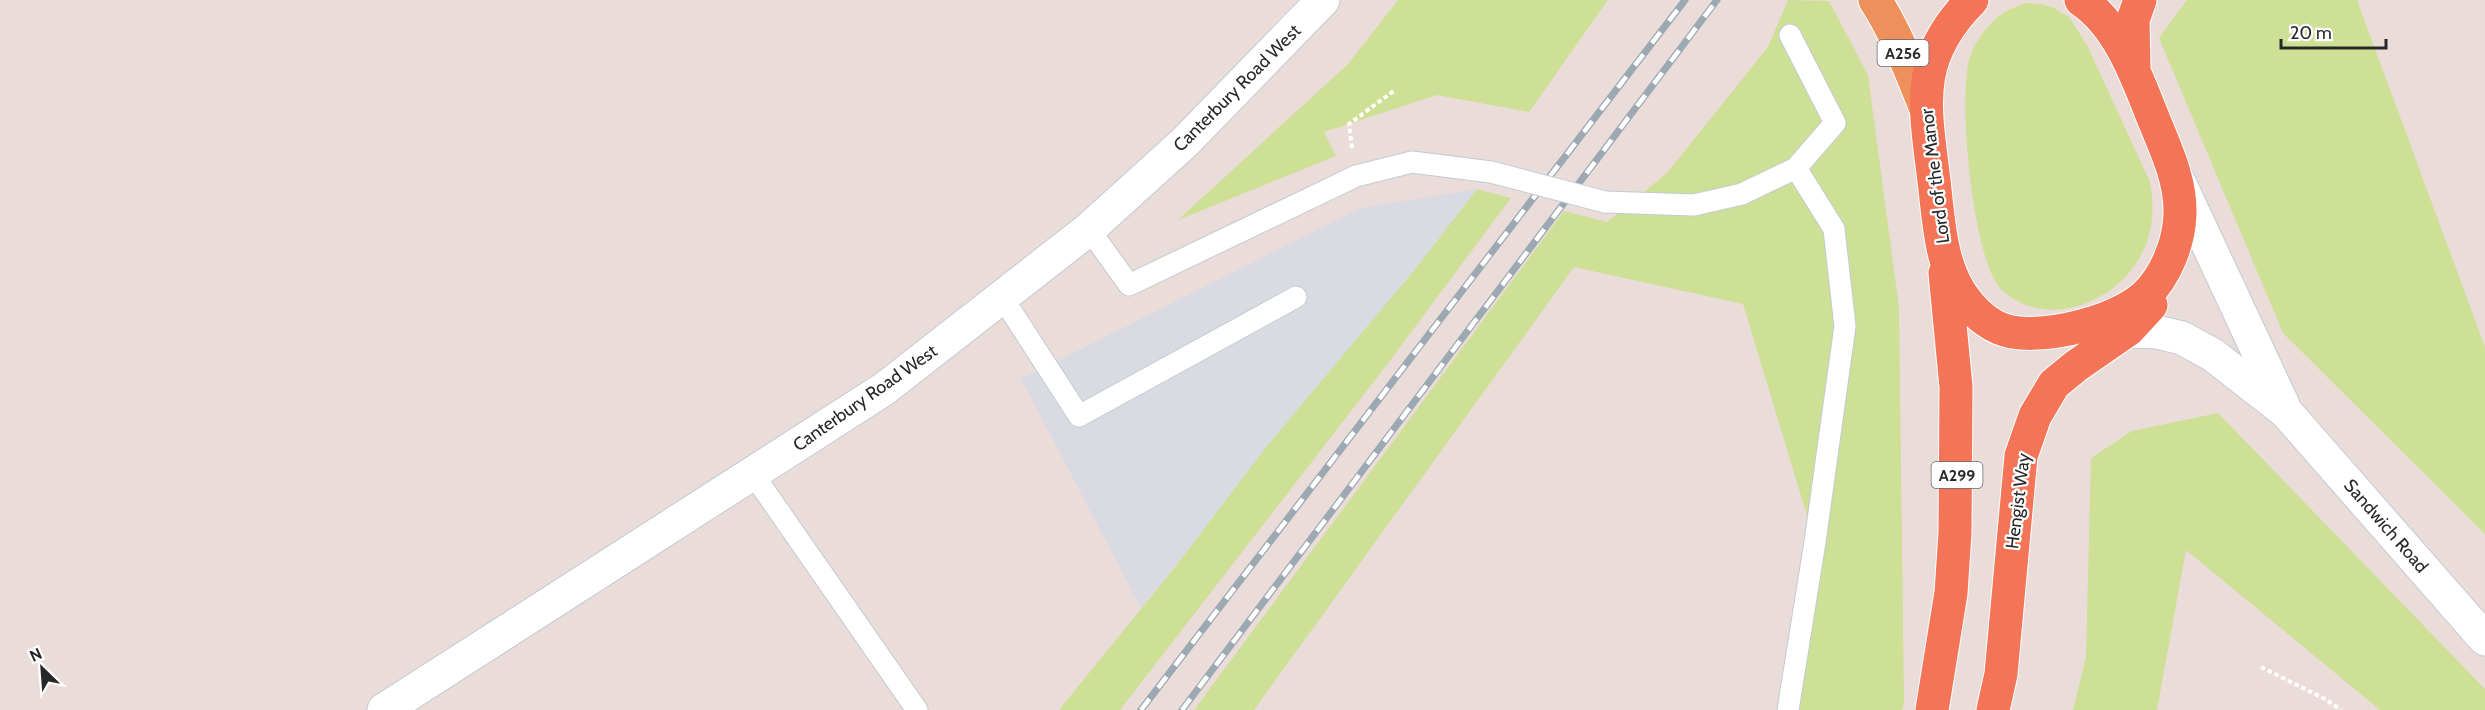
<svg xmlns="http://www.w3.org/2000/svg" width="2485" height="710" font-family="Cabin,sans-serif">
  <rect width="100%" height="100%" fill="#eadcd9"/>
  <path fill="#dadbe2" d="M1477,189L1416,268L1141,608L1021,379L1361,208Z"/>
  <path fill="#cde096" d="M1398,0H1608L1529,112L1437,95L1324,132L1336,156L1178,220L1348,64Z
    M1788,0L1829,1L1868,75L1899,308L1904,703L1902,710H1788L1815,542L1743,304L1574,267L1254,710H1194L1564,211L1607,222L1667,173L1768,47Z
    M2187,0H2357L2485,347V534L2283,333L2159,38Z
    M2026,3L2041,4L2054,8L2069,17L2087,45L2150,182C2154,206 2154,230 2142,253C2118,302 2046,332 2001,289C1973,262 1956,91 1971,54C1976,40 1992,19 2005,12C2011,8 2019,6 2026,3Z
    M1477,189L1511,198L1389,362L1120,710H1059L1175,567L1267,446L1416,268Z
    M2218,413L2485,689V710H2380L2186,550L2157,710H2073L2086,657L2091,458L2132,431Z"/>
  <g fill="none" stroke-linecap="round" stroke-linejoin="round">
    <defs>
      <path id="service" d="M1605,202L1694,205L1742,194L1796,168L1835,123L1790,35
        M1089,229L1129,285L1356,176L1412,162L1491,172
        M1002,297L1079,416L1296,297
        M753,474L917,710
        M1788,710L1815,542L1845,326L1834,229L1796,168"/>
      <path id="tertiary" d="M2178,180L2283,405
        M2104,330L2157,332L2182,338L2213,355L2286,412L2485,639
        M384,710L884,389L1089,229L1185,142L1323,0"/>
      <path id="primary" d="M1875,0C1897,34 1911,72 1926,109"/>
      <path id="trunk" d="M1972,0C1913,59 1925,106 1934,181C1939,221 1940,269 1967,302C1978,316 1994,329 2012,332C2050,338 2115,322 2145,296C2166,276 2179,243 2180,214C2181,177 2163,144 2150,110C2135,72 2117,24 2081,0
        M2134,66L2133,20L2140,0
        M1932,710L1951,593L1955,533L1956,387L1945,273
        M1993,710L2001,674L2021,456L2035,416L2054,384L2076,366L2128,330L2151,305"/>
    </defs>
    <use href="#service" stroke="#c2cbd2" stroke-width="23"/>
    <use href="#tertiary" stroke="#c2cbd2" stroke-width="35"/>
    <use href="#primary" stroke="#fff" stroke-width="35"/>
    <use href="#trunk" stroke="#fff" stroke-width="35"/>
    <path stroke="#fff" stroke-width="4" stroke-dasharray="4.5 3" stroke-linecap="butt" d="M1352,148L1349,124L1395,90
      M2261,667L2325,699L2341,710"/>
    <use href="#service" stroke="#fff" stroke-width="21"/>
    <use href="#tertiary" stroke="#fff" stroke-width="33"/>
    <use href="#primary" stroke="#ed905b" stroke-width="33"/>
    <use href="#trunk" stroke="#f47458" stroke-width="33"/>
    <defs>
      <path id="rail" d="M1141,710L1685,0
        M1182,710L1717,0"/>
    </defs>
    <use href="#rail" stroke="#9ca8b2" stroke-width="7"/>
    <use href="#rail" stroke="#fff" stroke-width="4.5" stroke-dasharray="14" stroke-linecap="butt"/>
    <defs>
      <path id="service-bridge" d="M1491,172L1605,202"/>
    </defs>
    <use href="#service-bridge" stroke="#c2cbd2" stroke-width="23" stroke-linecap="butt"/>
    <use href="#service-bridge" stroke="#fff" stroke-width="21"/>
  </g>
  <g text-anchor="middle" stroke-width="4.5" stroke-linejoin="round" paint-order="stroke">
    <g fill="#fff" stroke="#686868" stroke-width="1.5">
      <rect x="1877.5" y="40" width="51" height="26" rx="4.5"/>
      <rect x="1931.5" y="462" width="51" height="26" rx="4.5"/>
    </g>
    <g font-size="16" font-weight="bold" fill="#282828">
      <text x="1903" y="59">A256</text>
      <text x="1957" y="481">A299</text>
    </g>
    <g font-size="18" fill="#282828" stroke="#fff">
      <text transform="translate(1237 88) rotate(-45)" y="6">Canterbury Road West</text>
      <text transform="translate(1935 176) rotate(-97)" y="6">Lord of the Manor</text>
      <text transform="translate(865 398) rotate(-35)" y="6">Canterbury Road West</text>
      <text transform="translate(2018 501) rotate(-83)" y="6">Hengist Way</text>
      <text transform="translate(2386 526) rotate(49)" y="6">Sandwich Road</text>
    </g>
  </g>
  <g transform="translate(42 668) rotate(335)" stroke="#ffffff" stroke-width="4.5" paint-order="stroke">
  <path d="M0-4.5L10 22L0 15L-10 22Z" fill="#282828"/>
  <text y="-9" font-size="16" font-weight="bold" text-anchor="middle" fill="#282828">N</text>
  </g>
  <path d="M2281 39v9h105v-9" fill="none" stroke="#282828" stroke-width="3"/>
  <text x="2290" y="39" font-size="18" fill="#282828" stroke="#ffffff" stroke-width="4.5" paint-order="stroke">20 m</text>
</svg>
